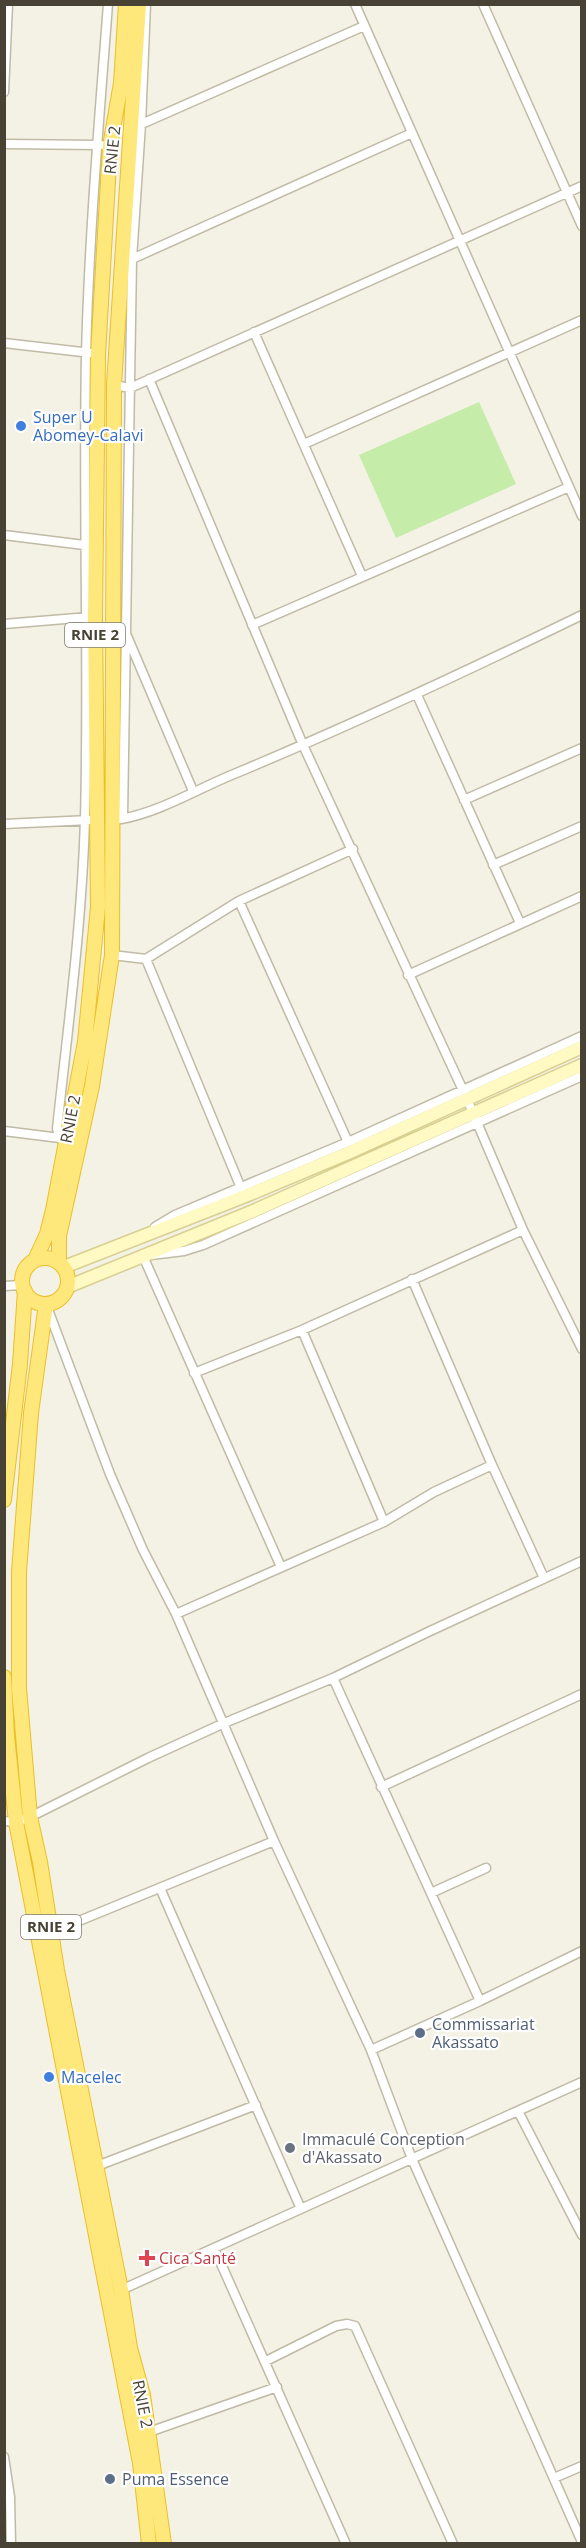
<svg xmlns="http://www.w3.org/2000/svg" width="586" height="2548" font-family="'Open Sans',sans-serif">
	<rect width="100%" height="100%" fill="#f4f1e5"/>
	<path fill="#c5eca9" d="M479 402 516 484 396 538 359 455Z"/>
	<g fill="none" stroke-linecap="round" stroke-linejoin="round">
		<g stroke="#c0bba6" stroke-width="11">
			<path id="minor" d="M355 4 582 516
				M483 4 582 226
				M4 92 8 4
				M137 126 364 26
				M4 144 101 145
				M132 259 412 133
				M254 332 362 576
				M4 343 91 353
				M149 379 303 745 467 1099 523 1230 582 1349
				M114 385 130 388 582 186
				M304 444 582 320
				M4 535 84 545
				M4 624 89 617
				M252 625 569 487
				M127 636 193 791
				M417 695 520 923
				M464 800 582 748
				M121 819C160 812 197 789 234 774 352 725 467 671 582 615
				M112 820 121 819 123 816 132 259 141 124 146 4
				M4 824 90 820
				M493 865 582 826
				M239 901 348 1142
				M112 955 146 959 239 901 353 849
				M146 959 241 1188
				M408 975 582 896
				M4 1131 60 1138
				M65 1145 60 1138 57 1129C68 1026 82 923 85 819 89 665 83 510 86 355 89 238 99 121 108 4
				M155 1227 175 1215 348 1142 582 1036
				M412 1279 492 1465 544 1578
				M4 1286 22 1285
				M47 1307 110 1474 143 1550 176 1614 274 1841 371 2050 412 2159 582 2542
				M302 1330 384 1522
				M194 1373 302 1330 523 1230
				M281 1567 143 1256 184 1251 203 1245 582 1076
				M176 1614 384 1522 434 1492 492 1465
				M333 1678 480 2001
				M381 1787 582 1694
				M4 1821 16 1822 30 1817 148 1758 222 1724 333 1678 428 1632 582 1561
				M160 1888 301 2209
				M431 1893 486 1868
				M52 1932 274 1841
				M371 2050 480 2001 582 1951
				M518 2111 582 2235
				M97 2166 256 2105
				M214 2248 346 2544
				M121 2290 582 2082
				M266 2361 336 2326 347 2324 355 2326 453 2544
				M149 2432 277 2387
				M4 2457 10 2497 11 2544
				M554 2478 582 2466"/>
		</g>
		<g stroke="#d8cf90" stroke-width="15">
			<path id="secondary" d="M64 1267 243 1197 348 1153 582 1047
				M67 1287 251 1212 582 1065"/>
		</g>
		<g stroke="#ecbf27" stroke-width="16">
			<path id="trunk" d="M22 1281a23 23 0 1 1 46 0a23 23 0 1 1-46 0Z
				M35 1260 47 1234 53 1210 85 1042 98 907 95 616 98 355 110 146 121 83 126 4
				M59 1262V1236L92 1086 112 955 114 385 139 4
				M46 1304 31 1413 19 1572V1688L30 1817 40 1862 57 1970 121 2290 130 2348 143 2395 164 2544
				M4 1500 20 1364 25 1291
				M4 1677 7 1736 16 1822 140 2463 149 2544"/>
		</g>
		<use href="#minor" stroke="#fff" stroke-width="8"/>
		<use href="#secondary" stroke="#fff9c3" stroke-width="12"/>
		<use href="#trunk" stroke="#ffe87b" stroke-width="14"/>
	</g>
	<g fill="#3f7fe0" stroke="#fff" stroke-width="2">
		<circle cx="21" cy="426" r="6"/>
		<circle cx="49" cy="2077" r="6"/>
	</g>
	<g fill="#5c6f8a" stroke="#fff" stroke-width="2">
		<circle cx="420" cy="2033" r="6"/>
		<circle cx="110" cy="2479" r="6"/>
	</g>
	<circle fill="#6b7280" stroke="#fff" stroke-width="2" cx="290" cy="2148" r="6"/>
	<path fill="#e0444e" stroke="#fff" stroke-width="2" d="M144 2249h6v6h6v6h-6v6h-6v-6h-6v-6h6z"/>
	<g text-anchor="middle" stroke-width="4.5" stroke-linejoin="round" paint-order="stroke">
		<g fill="#fff" stroke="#7e7b71" stroke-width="1.5">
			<rect x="65" y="623" width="60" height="24" rx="4.5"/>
			<rect x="21" y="1915" width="60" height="24" rx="4.5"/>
		</g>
		<g font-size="15" font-weight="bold" fill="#474234">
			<text x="95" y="640">RNIE 2</text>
			<text x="51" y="1932">RNIE 2</text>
		</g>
		<g font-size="16" fill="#474234" stroke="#fff">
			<text transform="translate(112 150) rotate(-84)" y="6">RNIE 2</text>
			<text transform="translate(70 1119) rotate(-79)" y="6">RNIE 2</text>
			<text transform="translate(143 2404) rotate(79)" y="6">RNIE 2</text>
		</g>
		<g font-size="16" fill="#366cbe" stroke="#fff" text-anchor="start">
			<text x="33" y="423">Super U<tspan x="33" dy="18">Abomey-Calavi</tspan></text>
			<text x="61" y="2083">Macelec</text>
		</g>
		<g font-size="16" fill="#4e5e75" stroke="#fff" text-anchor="start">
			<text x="432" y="2030">Commissariat<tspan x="432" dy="18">Akassato</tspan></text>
			<text x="122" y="2485">Puma Essence</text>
		</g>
		<g font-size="16" fill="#5b616d" stroke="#fff" text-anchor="start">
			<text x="302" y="2145">Immaculé Conception<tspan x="302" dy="18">d'Akassato</tspan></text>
		</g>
		<g font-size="16" fill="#be3a42" stroke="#fff" text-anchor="start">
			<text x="159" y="2264">Cica Santé</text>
		</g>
	</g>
	<rect width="586" height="2548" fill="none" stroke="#474234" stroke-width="12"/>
</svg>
